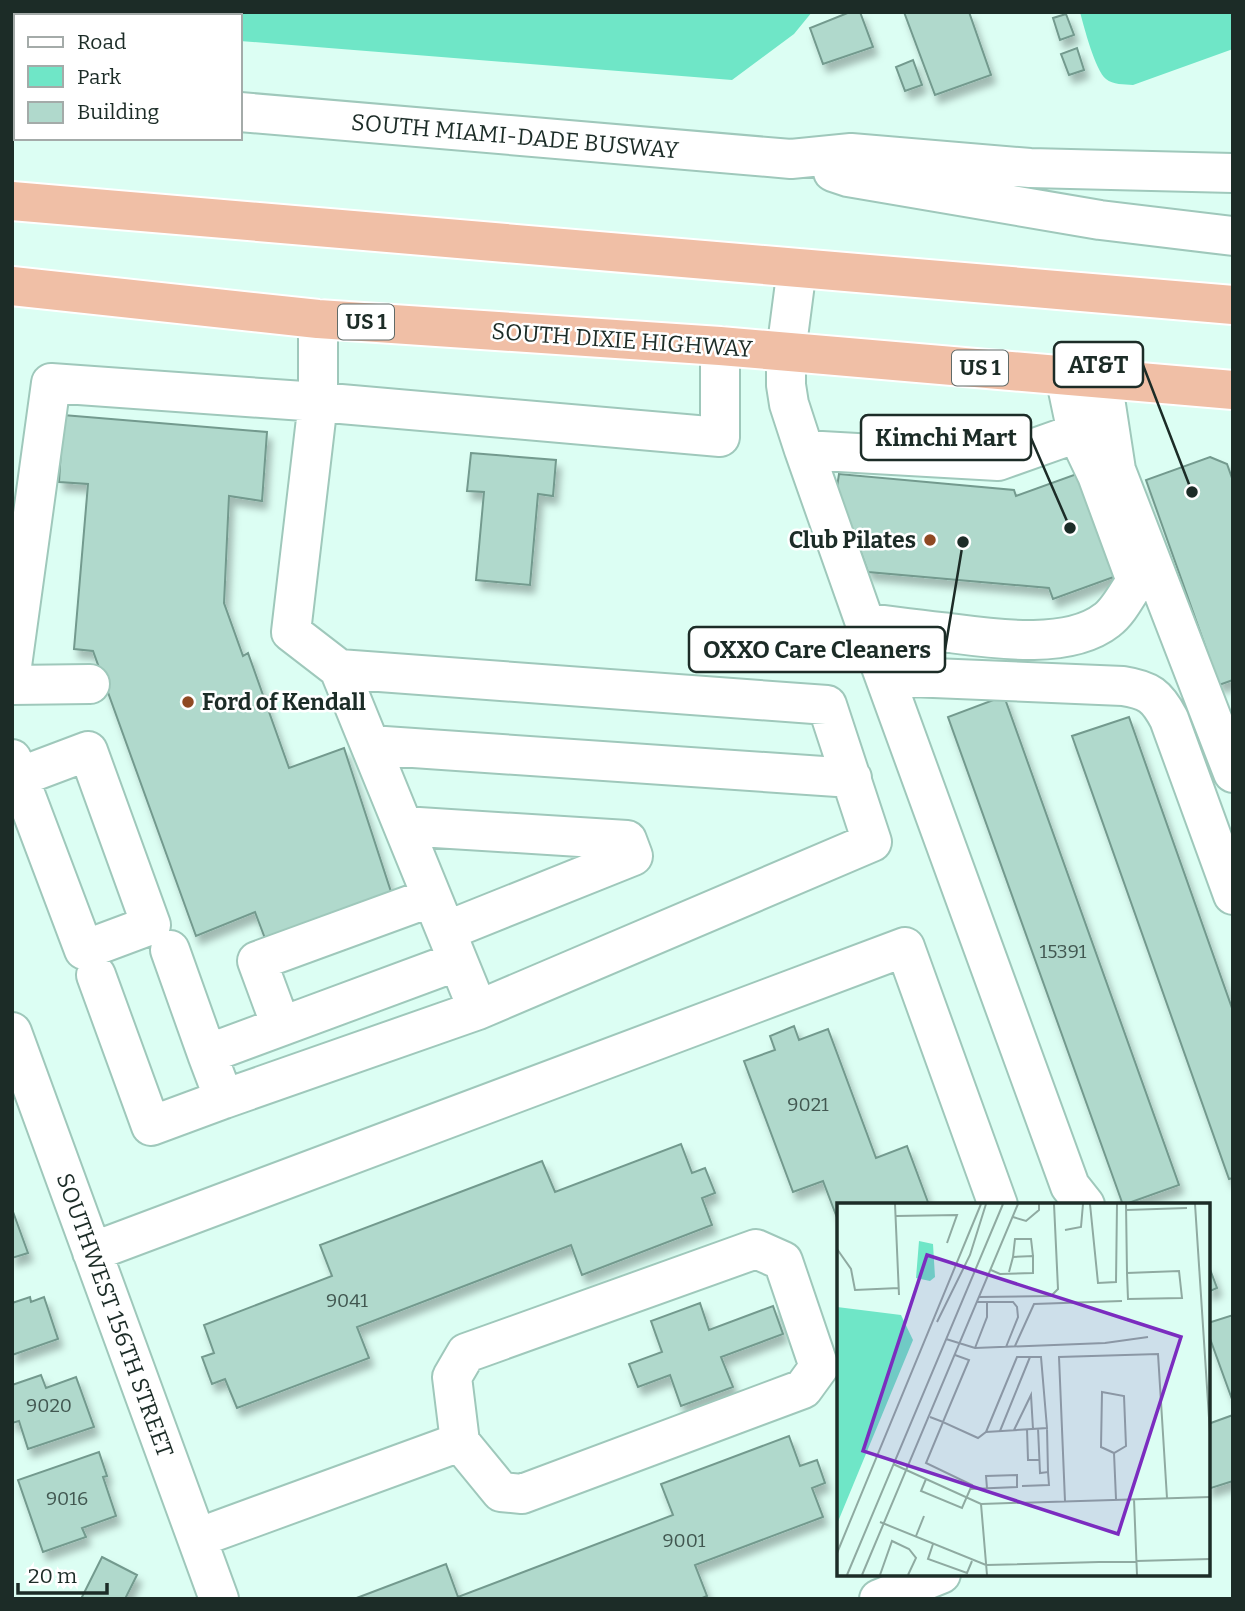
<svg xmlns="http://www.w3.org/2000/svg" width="1245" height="1611" font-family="Bitter,serif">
	<defs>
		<filter id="shadow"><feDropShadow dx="4.5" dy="8" stdDeviation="3.5" flood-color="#0004"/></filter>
	</defs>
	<rect width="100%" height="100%" fill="#dcfef3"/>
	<path fill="#6fe6c7" d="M12 12H812L794 34 732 80 240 41V16H16V23H12Z
		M1080 12H1233V49L1133 85C1124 84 1113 85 1106 79 1095 70 1084 27 1080 12Z"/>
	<path fill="#b0d9cc" stroke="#739a8e" stroke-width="2" filter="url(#shadow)" d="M850 12H860L873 47 823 64 810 28Z
		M904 12H969L991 75 935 95Z
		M1066 14 1074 35 1060 40 1053 18Z
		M1077 48 1084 70 1069 75 1061 54Z
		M913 60 922 85 905 91 896 67Z
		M63 415 267 432 262 501 229 496 224 603 243 656 248 653 289 768 344 748 394 901 269 949 255 912 196 936 93 651 74 649 88 484 59 482Z
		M471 453 556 460 553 496 538 494 530 585 476 580 484 492 467 491Z
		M1210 457 1227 464 1233 481V680L1219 685 1146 480Z
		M1085 471 1122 574 1053 599 1049 588 868 572 837 487 839 474 1014 490 1016 496Z
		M1004 696 1179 1185 1123 1205 948 717Z
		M1129 717 1233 1011V1178L1229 1179 1072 736Z
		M794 1026 799 1040 828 1029 876 1158 907 1146 929 1205H839V1223L823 1181 793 1192 744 1061 775 1050 770 1036Z
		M681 1144 692 1173 705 1168 715 1193 702 1198 712 1225 582 1275 571 1245 357 1327 369 1358 237 1408 225 1379 212 1384 202 1357 214 1353 204 1325 332 1276 320 1245 542 1161 555 1192Z
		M12 1209 28 1253 12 1258Z
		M1208 1264 1217 1288 1208 1292Z
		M30 1297 31 1302 44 1297 58 1339 12 1355V1303Z
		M700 1303 709 1330 773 1306 783 1334 721 1357 733 1387 681 1406 670 1375 638 1387 629 1364 662 1352 651 1321Z
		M1233 1315V1402L1208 1333V1323Z
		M41 1375 46 1388 76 1377 94 1427 28 1449 19 1421 12 1423V1385Z
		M1233 1415V1481L1208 1489V1424Z
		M789 1436 800 1466 817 1460 825 1483 812 1488 823 1517 695 1565 707 1596 700 1599H354L446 1564 458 1597 673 1515 661 1484Z
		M99 1452 107 1476 103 1477 116 1516 82 1528 86 1537 43 1552 18 1480Z
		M102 1557 137 1575 125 1599H81Z"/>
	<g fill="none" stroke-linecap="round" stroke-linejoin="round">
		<g stroke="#9fc8bb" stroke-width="42">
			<path id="minor" d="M12 93 16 94
				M240 112 791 159 851 153 1030 168 1233 173
				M833 172 848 177 1100 220 1233 236
				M797 268 786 352V385L789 404 804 450 865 623 1070 1186 1085 1205
				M318 319V402L720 437V346
				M1102 379 1116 470 1233 773
				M804 450 998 461 1077 433
				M865 623C893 626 922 630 950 633 995 639 1069 650 1107 620 1119 611 1127 594 1136 581L1097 475 1077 433 1065 376
				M12 666 51 383 318 402 291 632 339 669 478 1010 872 842 827 705 339 669
				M885 676 1123 686C1149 690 1157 696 1169 719L1233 895
				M12 685 90 684
				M370 745 852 778
				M12 759 84 950 151 925 88 751 19 777
				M403 826 627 840 633 856 446 931
				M170 950 207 1054
				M96 975 151 1126 224 1099 207 1054 458 961
				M281 1026 257 961 432 897
				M12 1032 219 1599
				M224 1099 478 1010
				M756 1249 783 1261 819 1367 803 1389 522 1494 501 1492 460 1442 452 1377 466 1353Z
				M92 1252 905 947 998 1205
				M197 1538 460 1442
				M879 1599 941 1574"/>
		</g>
		<g stroke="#fff" stroke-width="42">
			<path id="highway" d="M12 201 1233 305
				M12 286 318 319 720 346 1233 390"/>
		</g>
		<use href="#minor" stroke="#fff" stroke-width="38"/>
		<use href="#highway" stroke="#f0bfa6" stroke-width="38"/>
	</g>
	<g fill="#8f4922" stroke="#fff" stroke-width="2.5">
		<circle cx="930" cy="540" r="7"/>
		<circle cx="188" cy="702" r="7"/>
	</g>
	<g text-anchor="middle" stroke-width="5" stroke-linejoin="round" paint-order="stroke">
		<g font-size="19" fill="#415750">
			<text x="1063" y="958">15391</text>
			<text x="808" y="1111">9021</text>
			<text x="347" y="1307">9041</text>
			<text x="49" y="1412">9020</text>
			<text x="67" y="1505">9016</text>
			<text x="684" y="1547">9001</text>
		</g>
		<g fill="#fff" stroke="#606b68" stroke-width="2">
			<rect x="338" y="304.5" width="56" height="35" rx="5"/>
			<rect x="952" y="350.5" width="56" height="35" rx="5"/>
		</g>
		<g font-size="21" font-weight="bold" fill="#1c2c27">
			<text x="366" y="329">US 1</text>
			<text x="980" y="375">US 1</text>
		</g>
		<g font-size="23" fill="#1c2c27" stroke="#fff">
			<text transform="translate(515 136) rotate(5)" y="8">SOUTH MIAMI-DADE BUSWAY</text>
			<text transform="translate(622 340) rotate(4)" y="8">SOUTH DIXIE HIGHWAY</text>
			<text transform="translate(115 1315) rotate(70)" y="8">SOUTHWEST 156TH STREET</text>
		</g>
		<g font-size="23" font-weight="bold" fill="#1c2c27" stroke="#fff" text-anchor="end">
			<text x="916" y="548">Club Pilates</text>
			<text x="202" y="710" text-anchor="start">Ford of Kendall</text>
		</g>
	</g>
	<g transform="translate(837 1203)">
		<rect width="373" height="373" fill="#dcfef3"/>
		<path d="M82 38 96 41 98 74 93 78 79 75ZM0 104 64 112 76 137 0 321Z" fill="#6fe6c7"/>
		<path fill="none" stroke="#8faaa1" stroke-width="2" d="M58 1 62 92M253 1 261 80 279 79 280 1M289 1 290 70 291 96 345 95 342 68 290 70M358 1 373 230M289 7 350 5M59 13 120 12 110 40M176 14 189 18 202 7V1M228 27 244 24 246 1M0 46 14 66 18 87 62 85M176 54 178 36H194L196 53M154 67 163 71 196 70V53L176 54 172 69M142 94 214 93 221 86 217 1M140 99H176L180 104 181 114 169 144M100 119 133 52 149 1M109 136 138 145 268 140 311 134M178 143 197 101 285 98M138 145 150 114V100M265 189 287 193 289 243 277 250 264 244ZM93 214 106 219 132 157 118 152M210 225 211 269M190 226 191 257H203M177 227 194 192 196 226M163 228 193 154M277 250 279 296M56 261 144 301 373 294M89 276 84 288 125 305 135 282 89 260 106 219 141 235 149 229 210 225 204 154H180L149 229M185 283 212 282 211 269 203 270 201 225M133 286 180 284V272L149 273 150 285M297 296 300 372M228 298 222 154 321 151 330 295M144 301 150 372M43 319 149 362 373 356M79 333 87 313M96 341 91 356 130 370 135 358M0 350 144 1M10 372 166 1M25 372 181 1M43 372 55 338 72 346 79 355 71 372"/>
		<path fill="#7b2cbf" fill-opacity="0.15" stroke="#7b2cbf" stroke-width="3.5" d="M90 52 344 134 281 331 26 248Z"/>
		<rect width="373" height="373" fill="none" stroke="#1c2c27" stroke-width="3.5"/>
	</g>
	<path fill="none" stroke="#1c2c27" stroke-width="2.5" d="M1192 492L1143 365M1070 528L1031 438M963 542L945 650"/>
	<g fill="#1c2c27" stroke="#fff" stroke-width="2.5">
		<circle cx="1192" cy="492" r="7"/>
		<circle cx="1070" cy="528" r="7"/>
		<circle cx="963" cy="542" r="7"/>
	</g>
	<g fill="#fff" stroke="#1c2c27" stroke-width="2.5">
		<rect x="1054" y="342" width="89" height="45" rx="7"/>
		<rect x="861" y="415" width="170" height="45" rx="7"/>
		<rect x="689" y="627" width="256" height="45" rx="7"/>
	</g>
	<g font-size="24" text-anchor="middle" font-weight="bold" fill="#1c2c27">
		<text x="1098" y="373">AT&amp;T</text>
		<text x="946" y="446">Kimchi Mart</text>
		<text x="817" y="658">OXXO Care Cleaners</text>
	</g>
	<rect width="1245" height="1611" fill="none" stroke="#1c2c27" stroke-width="28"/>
	<rect x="14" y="14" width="228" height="126" fill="#ffffff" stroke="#a4aba9" stroke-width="2"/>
	<rect x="28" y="37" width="35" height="10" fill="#ffffff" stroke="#a4aba9" stroke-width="2"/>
	<text x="77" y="49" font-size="21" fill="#1c2c27">Road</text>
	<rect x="28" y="66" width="35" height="21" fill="#6fe6c7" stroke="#a4aba9" stroke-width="2"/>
	<text x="77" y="84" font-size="21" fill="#1c2c27">Park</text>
	<rect x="28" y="102" width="35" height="21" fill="#b0d9cc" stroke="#a4aba9" stroke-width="2"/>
	<text x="77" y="119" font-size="21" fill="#1c2c27">Building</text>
	<path d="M18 1583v10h89v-10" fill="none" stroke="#1c2c27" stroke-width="3.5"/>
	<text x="28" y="1583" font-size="21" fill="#1c2c27" stroke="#ffffff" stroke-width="5" paint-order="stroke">20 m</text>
</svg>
